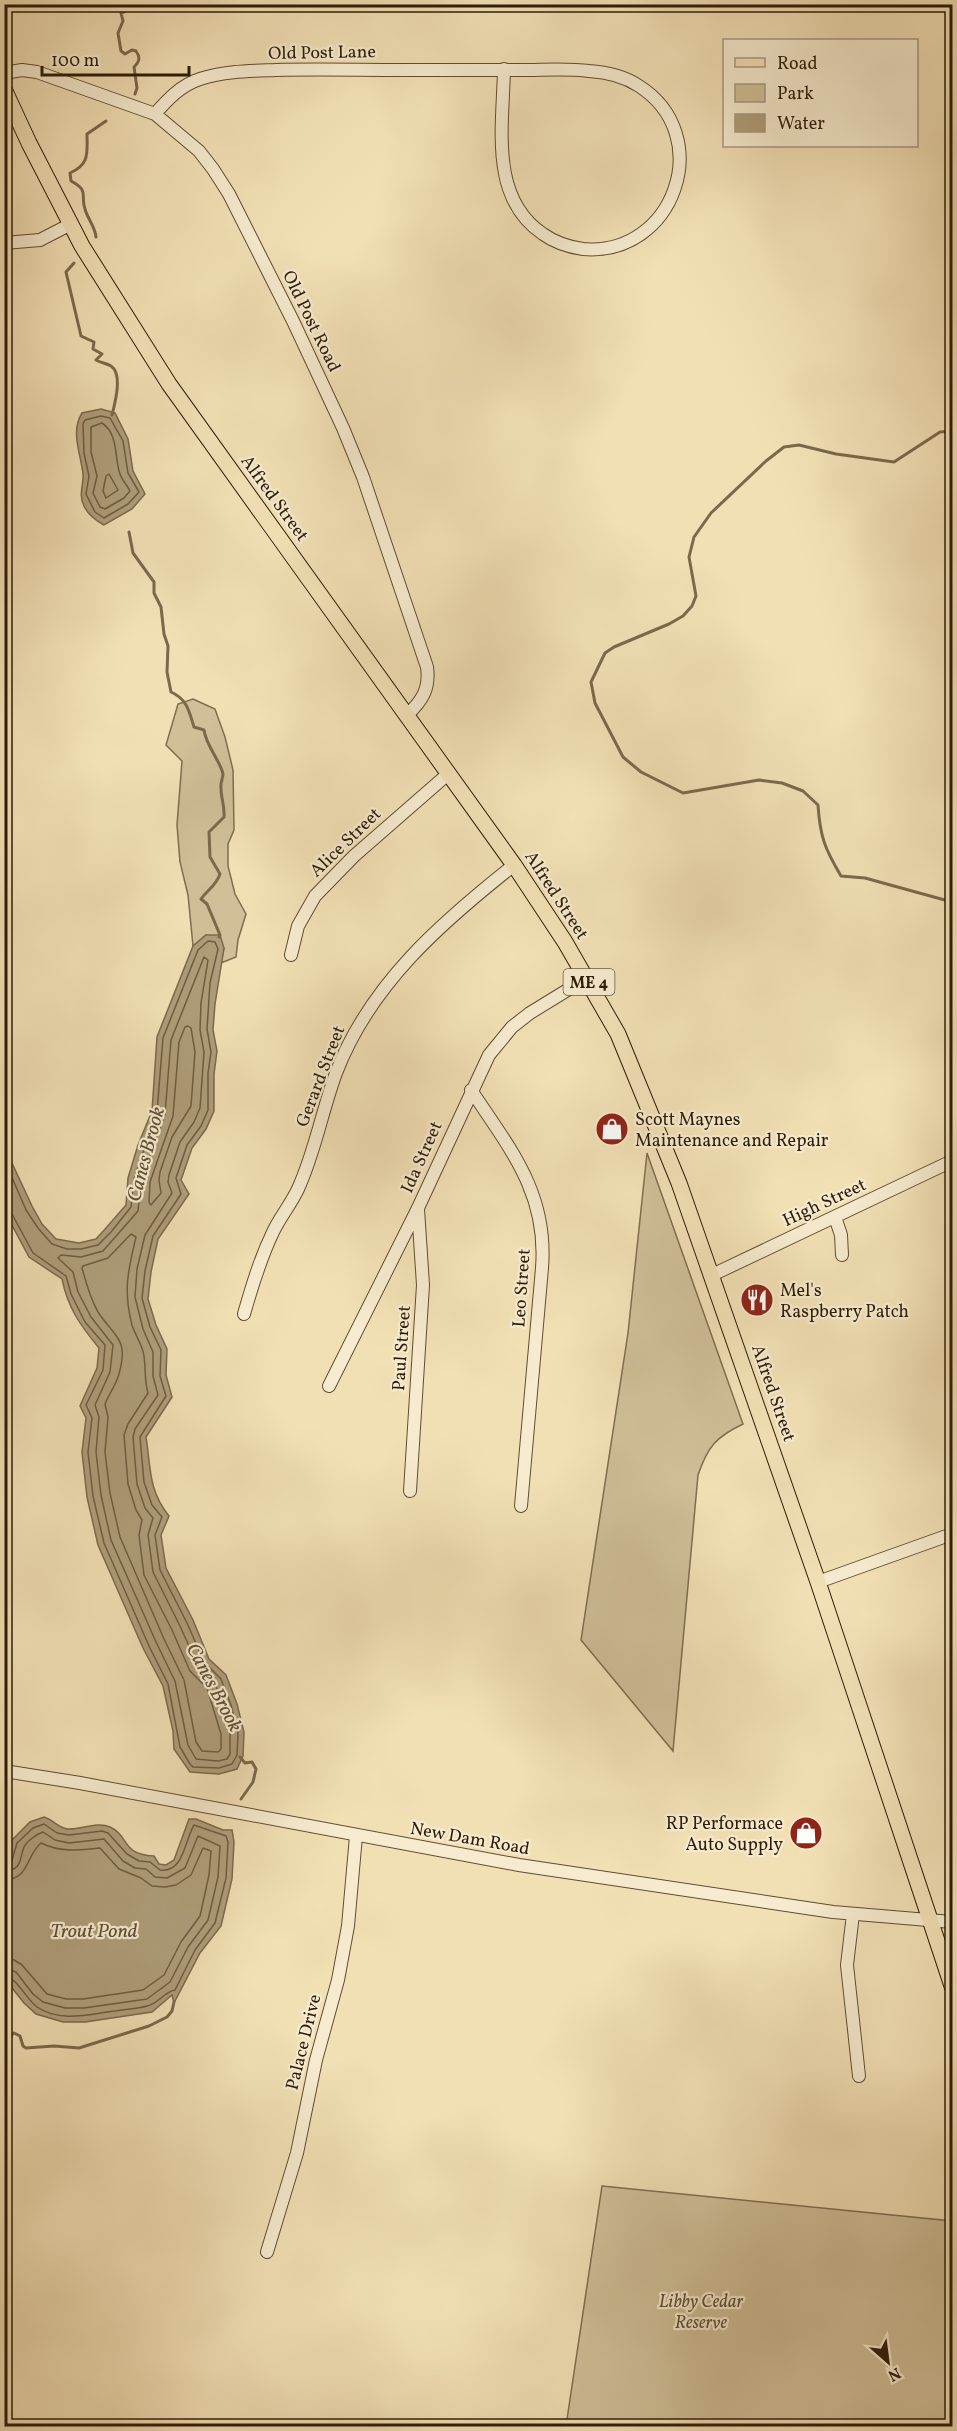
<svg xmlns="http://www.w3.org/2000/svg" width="957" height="2431" font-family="Vollkorn,serif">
	<rect width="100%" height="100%" fill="#f2e0b5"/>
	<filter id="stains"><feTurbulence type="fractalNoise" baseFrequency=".00333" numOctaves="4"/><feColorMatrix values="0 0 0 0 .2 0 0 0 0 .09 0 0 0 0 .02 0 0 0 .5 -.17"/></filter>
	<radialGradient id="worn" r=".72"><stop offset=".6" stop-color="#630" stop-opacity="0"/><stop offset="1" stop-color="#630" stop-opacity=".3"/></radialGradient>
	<path fill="#d0bf97" stroke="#7e6e4f" stroke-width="1.5" d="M193 699 215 709 225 737 233 770 234 830 228 844V866L235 894 246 914 238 940 236 957 221 963 224 948 206 935 193 946 188 895 180 862 177 825 182 761 166 745 178 704Z
		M647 1153 743 1424C716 1437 708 1446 698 1475L673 1751 581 1640 628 1333Z
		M602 2186 952 2221V2426H566Z"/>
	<path fill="#af9d7a" stroke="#7b694c" stroke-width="1.5" d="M101 409 115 413 128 439 133 471 145 494 132 509 104 525C95 520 88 515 84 506 78 494 84 485 83 474 81 454 70 432 82 413Z
		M206 935H220L224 948 215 1004 213 1030 217 1051 214 1074V1111L206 1129 192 1148 181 1180 189 1194 158 1239 151 1272 148 1299 156 1325 167 1349 166 1375 172 1397 146 1437C151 1468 148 1490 169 1516L161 1535 166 1568 193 1620 209 1659 226 1675 237 1704 244 1732 243 1756 237 1769 219 1774 190 1772 174 1749 173 1731 163 1686 143 1648 98 1545 87 1497 82 1452 86 1418 80 1406 97 1368 99 1348C80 1325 68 1308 62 1279L29 1257 5 1212V1148L32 1206 42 1224 56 1239 79 1243 96 1239 106 1228 126 1205 128 1178 138 1145 152 1111 157 1037 193 946Z
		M44 1817C54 1820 58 1828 68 1829 81 1830 97 1821 110 1827 130 1836 120 1854 154 1856L159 1864 166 1865 174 1860 189 1819H196L223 1830H232L234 1842 232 1879 221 1926 200 1953 174 2003 172 1995 152 2012 85 2022H63L36 2014 24 2003 4 1978 5 1862 10 1852 11 1841 30 1822Z"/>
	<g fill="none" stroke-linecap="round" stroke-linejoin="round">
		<path stroke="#6e5c40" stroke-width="1.5" d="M101 416 110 418 123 441 128 473 139 492 128 504 104 518 95 512 86 494 89 476 84 453 83 424 85 420Z
			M102 423C119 434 114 458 120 474 122 480 127 485 130 491L124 498 105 509 100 507 93 493 97 476 91 452V427Z
			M109 474 118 490 106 498 103 491 106 476Z
			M204 957 208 960 201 1003 200 1030 204 1052 200 1108 194 1122 180 1142 169 1175 168 1182 172 1193 145 1235 137 1269 135 1297 143 1329 153 1352V1376L158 1395 135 1429 133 1437 137 1484 145 1508 153 1518 148 1535 153 1572 180 1626 198 1666 215 1683 224 1708 230 1734V1754L227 1759 218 1761 196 1759 188 1745 175 1681 156 1642 111 1540 101 1495 96 1452 99 1417 95 1405 110 1372 113 1345 91 1317 78 1292 73 1272 58 1258 61 1255 81 1257 103 1251 138 1211 141 1180 165 1114 171 1040Z
			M188 1026 191 1028 195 1052 191 1106 172 1137 160 1172 159 1180 161 1193 151 1205 149 1202 150 1182 173 1116 179 1042 185 1027Z
			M4 1159 26 1210 38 1228 52 1244 67 1249H81L98 1245 111 1232 131 1207 134 1179 157 1112 163 1038 198 950 208 941 215 942 218 949 210 983 207 1029 211 1052 208 1073V1110L201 1126 187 1145 176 1178 181 1194 153 1236 145 1271 142 1298 150 1327 161 1350 160 1376 166 1396 140 1437 144 1482 152 1505 162 1517 155 1535 160 1570 187 1623 204 1662 221 1679 231 1705 238 1733 237 1755 232 1764 219 1768 193 1767 190 1764 180 1747 168 1684 149 1646 104 1543 93 1496 88 1452 92 1418 86 1405 103 1370 105 1345 85 1322 71 1294 66 1276 33 1253 12 1214 4 1211
			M131 1234 136 1237C128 1271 123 1290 132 1325 135 1335 143 1346 144 1356 146 1370 144 1379 148 1393L128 1424 124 1435 128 1484 136 1510 142 1520 139 1535 144 1575 172 1630 190 1671 207 1688 221 1734V1749L218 1752 202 1751 196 1742 184 1680 164 1639 120 1537 110 1493 105 1452 108 1417 105 1404C109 1394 116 1385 119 1374 129 1338 115 1338 98 1312 90 1298 86 1283 82 1268L83 1266 108 1258Z
			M4 1864 12 1860 17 1843 33 1828 44 1824 57 1833 69 1835 102 1831 108 1833 127 1854 139 1861 150 1862 160 1870C184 1873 184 1842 194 1825L226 1836 228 1842 226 1878 215 1923 195 1950 175 1990C164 1992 158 2004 147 2006 137 2009 125 2009 115 2011 90 2014 60 2023 37 2007 26 1999 17 1977 4 1976
			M4 1871C23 1870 19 1859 24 1847 27 1841 37 1834 43 1832L55 1840 69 1843 104 1839 123 1861 135 1868 146 1869 155 1877 167 1878 185 1868 198 1836 220 1846 218 1877 208 1920 188 1947 170 1982 147 1999 84 2008H65L43 2002 33 1994 16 1972 4 1968
			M4 1880C30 1879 26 1855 41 1843 62 1853 78 1850 100 1848L119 1869 141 1878 152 1886 165 1887 176 1885 191 1875 203 1848 211 1851 209 1875 200 1916 181 1942 164 1975 143 1990 83 1999H66L47 1994 22 1965 14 1960 4 1959"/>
		<path stroke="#7b694c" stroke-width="3" d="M134 4 133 8 121 13 123 21 118 33 121 51 125 54 132 50 136 51C141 58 139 62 134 67L137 88 135 94
			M96 237C95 226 88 220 85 209 80 195 90 191 71 181L70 173C90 164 87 153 87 134L106 121
			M74 263 66 272 81 336 94 342 93 349 102 354 96 360C101 363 106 363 111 366 123 374 115 403 112 415
			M952 431 940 432 894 462 836 454 799 445 784 447 766 461 711 513 694 537 689 557 696 596 692 606 683 616 669 624 614 647 605 653 591 682 595 703 623 757 641 772 683 793 759 780 782 783 803 791 818 805C820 837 825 849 841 876L865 878 952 902
			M129 532 133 553 154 582V593L161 607 164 634 168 646 167 672 171 692C187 699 189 711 194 727L204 730C206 746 220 760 223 774 223 778 220 784 221 788 221 799 225 806 224 817L209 832 210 857 220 874C216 886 208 889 201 899L207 904 220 935 219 937
			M240 1757 245 1763 252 1762 256 1769 253 1782 241 1799
			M4 2041 14 2033 20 2036 23 2046 26 2048 54 2046 79 2048 149 2026 167 2017 172 2011 174 2002"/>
		<g stroke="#5e4d32" stroke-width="14">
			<path id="minor" d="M4 73 22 70 37 72 155 114 199 151 213 169 229 194 293 321 343 428 363 477 427 667C430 689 422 701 407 715
				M155 114C167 100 181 85 200 79 225 71 250 71 276 70 317 69 359 70 401 70 441 70 481 70 521 70 544 70 567 68 589 71 606 72 624 76 639 86 717 136 674 257 583 249 569 247 554 242 543 234 489 198 503 126 504 69
				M4 243 40 240 71 224
				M291 955 298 926 315 896 354 856 448 774
				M471 1090C510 1149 548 1193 542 1268L521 1506
				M835 1217 841 1235 842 1255
				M712 1275 952 1161
				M244 1314C252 1286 260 1259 273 1232 280 1217 291 1204 298 1189 315 1152 322 1111 336 1073 370 984 442 922 514 865
				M329 1386 418 1208 489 1055 512 1027 530 1013 587 978
				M410 1491 423 1285 418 1209
				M818 1582 952 1534
				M4 1771 80 1783 519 1865 833 1912 952 1922
				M853 1914 847 1965 859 2076
				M267 2252 297 2153 316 2060 338 1980 348 1926 356 1836"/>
		</g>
		<g stroke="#2c1c07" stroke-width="17">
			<path id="major" d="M4 89 29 143 82 246 169 384 514 865 565 942 618 1034 679 1183 818 1582 952 1986"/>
		</g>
		<use href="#minor" stroke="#f7ebcf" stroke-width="12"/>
		<use href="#major" stroke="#f2e0b5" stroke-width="15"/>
	</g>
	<defs>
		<g id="shop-disc" transform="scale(1.725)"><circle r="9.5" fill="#8f2418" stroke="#f7ebcf"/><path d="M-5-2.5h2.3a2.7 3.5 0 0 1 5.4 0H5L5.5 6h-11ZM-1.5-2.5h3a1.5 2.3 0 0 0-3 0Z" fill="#fff"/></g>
		<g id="restaurant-disc" transform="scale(1.725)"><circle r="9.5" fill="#8f2418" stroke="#f7ebcf"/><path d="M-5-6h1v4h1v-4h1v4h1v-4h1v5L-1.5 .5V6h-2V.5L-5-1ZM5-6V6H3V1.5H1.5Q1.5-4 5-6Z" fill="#fff"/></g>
	</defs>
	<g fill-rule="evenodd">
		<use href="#shop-disc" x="612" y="1129"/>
		<use href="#restaurant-disc" x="757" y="1300"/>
		<use href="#shop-disc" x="806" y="1833"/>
	</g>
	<g text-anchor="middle" stroke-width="4.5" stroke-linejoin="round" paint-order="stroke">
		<rect fill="#f7ebcf" stroke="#695a43" stroke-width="1.5" x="563.5" y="969" width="51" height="26" rx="4.5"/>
		<g font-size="16" font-weight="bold" fill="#2c1c07">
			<text x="589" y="988">ME 4</text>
		</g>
		<g font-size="18" fill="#2c1c07" stroke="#f7ebcf">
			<text transform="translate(322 52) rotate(-1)" y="6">Old Post Lane</text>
			<text transform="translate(312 321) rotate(64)" y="6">Old Post Road</text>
			<text transform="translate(275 498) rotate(54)" y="6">Alfred Street</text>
			<text transform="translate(345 842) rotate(-44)" y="6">Alice Street</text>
			<text transform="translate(557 895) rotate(57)" y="6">Alfred Street</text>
			<text transform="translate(320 1076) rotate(-69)" y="6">Gerard Street</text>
			<text transform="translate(421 1157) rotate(-66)" y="6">Ida Street</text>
			<text transform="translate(824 1202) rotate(-25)" y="6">High Street</text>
			<text transform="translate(521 1288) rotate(-86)" y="6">Leo Street</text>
			<text transform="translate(401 1348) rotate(-86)" y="6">Paul Street</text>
			<text transform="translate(774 1393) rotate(71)" y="6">Alfred Street</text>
			<text transform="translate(470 1838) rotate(10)" y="6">New Dam Road</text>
			<text transform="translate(303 2042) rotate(-76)" y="6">Palace Drive</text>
		</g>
		<g font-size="18" fill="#2c1c07" stroke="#f7ebcf" text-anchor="start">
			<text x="635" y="1125">Scott Maynes<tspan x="635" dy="21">Maintenance and Repair</tspan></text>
			<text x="780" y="1296">Mel's<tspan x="780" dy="21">Raspberry Patch</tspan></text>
			<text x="783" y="1829" text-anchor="end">RP Performace<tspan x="783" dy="21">Auto Supply</tspan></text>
		</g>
		<g font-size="18" font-style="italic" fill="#5d4d32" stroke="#f7ebcf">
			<text x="701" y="2307">Libby Cedar<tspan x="701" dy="21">Reserve</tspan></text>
		</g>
		<g font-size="20" font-style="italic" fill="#605035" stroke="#f7ebcf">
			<text transform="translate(145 1154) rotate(-75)" y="7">Canes Brook</text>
			<text transform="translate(215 1687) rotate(62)" y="7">Canes Brook</text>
			<text x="94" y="1937">Trout Pond</text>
		</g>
	</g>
	<rect width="957" height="2431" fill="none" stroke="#f2e0b5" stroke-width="24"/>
	<rect x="6" y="6" width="945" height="2419" fill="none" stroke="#2c1c07" stroke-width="3"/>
	<rect x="12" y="12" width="933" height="2407" fill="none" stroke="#2c1c07" stroke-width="1.5"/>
	<rect x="723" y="39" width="195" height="108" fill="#f7ebcf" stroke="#a6987f" stroke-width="1.5"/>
	<rect x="735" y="58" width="30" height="9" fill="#f2e0b5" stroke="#a6987f" stroke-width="1.5"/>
	<text x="777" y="69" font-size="18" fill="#2c1c07">Road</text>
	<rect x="735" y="84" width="30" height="18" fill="#d0bf97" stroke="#a6987f" stroke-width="1.5"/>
	<text x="777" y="99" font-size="18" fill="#2c1c07">Park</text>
	<rect x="735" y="114" width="30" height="18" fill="#af9d7a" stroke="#a6987f" stroke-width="1.5"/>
	<text x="777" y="129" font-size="18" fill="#2c1c07">Water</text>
	<g transform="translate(888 2362) rotate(152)" stroke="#f7ebcf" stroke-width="4.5" paint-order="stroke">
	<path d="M0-4.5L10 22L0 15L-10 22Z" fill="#2c1c07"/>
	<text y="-9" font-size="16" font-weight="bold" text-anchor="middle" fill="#2c1c07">N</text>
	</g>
	<path d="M42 66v9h147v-9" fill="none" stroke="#2c1c07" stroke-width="3"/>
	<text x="51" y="66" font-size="18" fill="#2c1c07" stroke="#f7ebcf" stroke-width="4.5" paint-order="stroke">100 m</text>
	<rect width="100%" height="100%" filter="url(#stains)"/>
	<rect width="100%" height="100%" fill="url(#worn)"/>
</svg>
